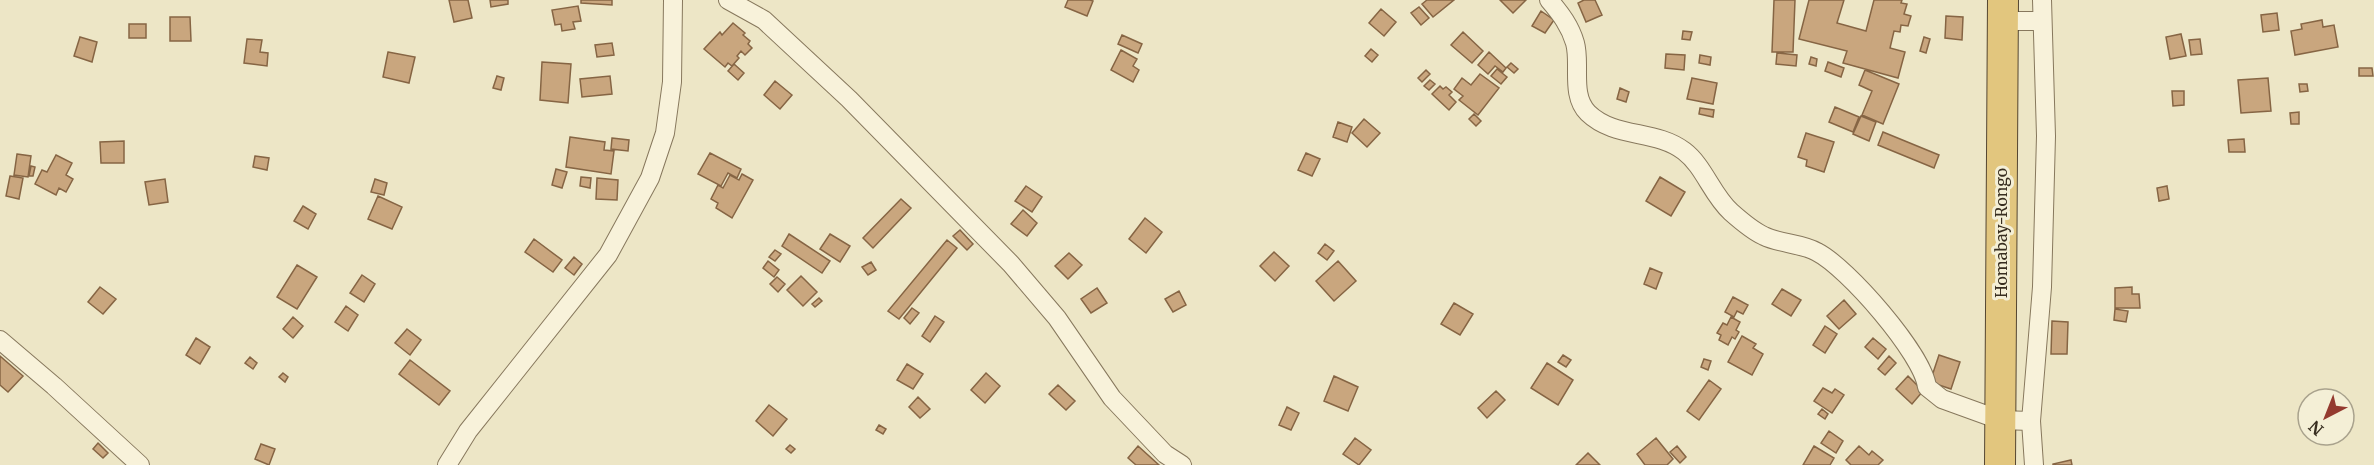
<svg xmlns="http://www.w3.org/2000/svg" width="2374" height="465" font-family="Merriweather,serif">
	<rect width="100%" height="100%" fill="#ede6c6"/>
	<path fill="#c9a67e" stroke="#866544" stroke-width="1.5" d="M449 0H468L472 18 454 22Z
		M490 0H508V4L491 7Z
		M581 0H612V5L581 3Z
		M1068 0H1090L1093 1 1087 16 1065 7Z
		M1427 0H1454L1433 17 1422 4Z
		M1500 0H1526L1513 13Z
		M1584 0H1595L1602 15 1586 22 1578 3Z
		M1774 0H1795L1793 52H1772Z
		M1809 0H1844L1837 23 1866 31 1874 0H1902L1901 3 1907 4 1904 14 1911 16 1908 26 1901 25 1900 32 1894 31 1890 48 1905 52 1898 78 1843 63 1847 51 1799 39Z
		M578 6 581 21 573 22 575 29 562 31 561 24 555 25 552 10Z
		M1419 7 1429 18 1421 25 1411 13Z
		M1381 9 1396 22 1384 36 1369 23Z
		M1541 11 1554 20 1545 33 1532 26Z
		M2277 13 2279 30 2263 32 2261 15Z
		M1946 16 1963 17 1962 40 1945 38Z
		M170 17H190L191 41H170Z
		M2322 20 2323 27 2334 25 2338 47 2295 55 2291 31 2302 29 2301 24Z
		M733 23 745 33 743 35 750 41 748 44 752 48 745 55 741 51 737 56 739 58 732 66 728 63 725 67 704 49 720 32 722 35Z
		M129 24H146V38H129Z
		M1683 31 1692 32 1690 40 1682 39Z
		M1463 32 1483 51 1472 63 1451 45Z
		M2181 34 2186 56 2170 59 2166 37Z
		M1122 35 1142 44 1138 53 1118 44Z
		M80 37 97 42 92 62 74 56Z
		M1924 37 1930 39 1926 53 1920 51Z
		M247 39 262 40 260 52 268 53 267 66 244 63Z
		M2200 39 2202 54 2191 55 2189 40Z
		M612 43 614 55 597 57 595 45Z
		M1371 49 1378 55 1372 62 1365 56Z
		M1121 50 1137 59 1133 66 1139 70 1133 82 1111 70Z
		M388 52 415 57 409 83 383 77Z
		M1489 52 1506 68 1503 72 1495 66 1488 74 1478 65Z
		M1777 53 1797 55 1796 66 1776 64Z
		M1666 54 1685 55 1684 70 1665 68Z
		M1700 55 1711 57 1710 65 1699 63Z
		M1811 57 1817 59 1816 66 1809 64Z
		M542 62 571 64 568 103 540 100Z
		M1828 62 1844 68 1841 77 1825 71Z
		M1511 63 1518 69 1514 73 1507 67Z
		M734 64 744 73 738 80 728 71Z
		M2359 68H2372L2373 76H2359Z
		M1497 69 1507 77 1501 84 1491 76Z
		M1426 70 1430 74 1422 82 1418 78Z
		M1865 70 1899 84 1883 124 1862 115 1872 91 1859 85Z
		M1480 74 1499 88 1478 115 1459 100 1463 96 1454 89 1462 78 1471 85Z
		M497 76 504 78 501 90 493 88Z
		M610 76 612 94 582 97 580 79Z
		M1692 78 1717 83 1713 104 1687 99Z
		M2268 78 2271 111 2241 113 2238 80Z
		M1430 80 1435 84 1429 90 1424 86Z
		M775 81 792 95 780 109 764 95Z
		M2299 84H2307L2308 91 2300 92Z
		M1440 86 1443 89 1446 87 1452 92 1449 95 1456 102 1449 110 1432 94Z
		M1620 88 1629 92 1626 102 1617 99Z
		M2172 91H2184V105L2173 106Z
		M1835 107 1859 117 1853 132 1829 122Z
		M1700 108 1714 110 1713 117 1699 114Z
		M2299 112V124H2291L2290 113Z
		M1474 114 1481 121 1476 126 1469 119Z
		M1861 116 1876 122 1869 141 1853 134Z
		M1364 119 1380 133 1367 147 1352 133Z
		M1338 122 1352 127 1347 142 1333 137Z
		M1883 132 1939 155 1934 168 1878 145Z
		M1806 133 1834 142 1824 172 1806 166 1807 160 1798 157Z
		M570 137 605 142 604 150 614 151 611 174 566 167Z
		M612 138 629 140 628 151 611 149Z
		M2244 139 2245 152H2229L2228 140Z
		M124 141V163H101L100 142Z
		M710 153 741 169 737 178 728 173 721 186 698 174Z
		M1306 153 1320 159 1312 176 1298 170Z
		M17 154 31 156 28 177 14 175Z
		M56 155 72 163 66 175 73 179 66 192 59 188 56 195 35 184 42 170 47 172Z
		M255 156 269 158 267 170 253 167Z
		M31 166 35 167 33 176H29Z
		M556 169 567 172 562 188 552 185Z
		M742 174 753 180 732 218 716 208 718 203 711 199 718 185 723 188 730 175 739 180Z
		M10 176 23 178 19 199 6 196Z
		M581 177 591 178 590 188 580 186Z
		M1660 177 1685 192 1671 216 1646 201Z
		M597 178 618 180 617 200 596 199Z
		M165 179 168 202 149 205 145 182Z
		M375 179 387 183 384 195 371 192Z
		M1026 186 1042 197 1032 212 1015 201Z
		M2167 186 2169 199 2159 201 2157 188Z
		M378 196 402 207 392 229 368 219Z
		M901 199 911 208 873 248 863 238Z
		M303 206 316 214 308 229 294 221Z
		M1023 210 1037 223 1027 236 1011 224Z
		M1145 218 1162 232 1146 253 1129 239Z
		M960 230 973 244 967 250 953 236Z
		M789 234 830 261 822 273 782 246Z
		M830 234 850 246 840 262 820 249Z
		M534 239 562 260 553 272 525 252Z
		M947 240 957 248 899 319 888 311Z
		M1325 244 1334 251 1327 260 1318 253Z
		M775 250 781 254 775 261 769 257Z
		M1274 252 1289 266 1275 281 1260 266Z
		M1069 253 1082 265 1068 279 1055 266Z
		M574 257 582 264 574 275 565 268Z
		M768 261 779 270 774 277 763 268Z
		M1338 261 1356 281 1334 301 1316 281Z
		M871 262 876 270 868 275 862 267Z
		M297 265 317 277 297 309 277 297Z
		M1650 268 1662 273 1656 289 1644 284Z
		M362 275 375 284 364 302 350 293Z
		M801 276 817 292 803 306 787 290Z
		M777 277 785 284 778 292 770 284Z
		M100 287 116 299 103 314 88 302Z
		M2132 287V294H2139L2140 308H2115V288Z
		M1097 288 1107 303 1091 313 1081 299Z
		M1782 289 1801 300 1791 316 1772 304Z
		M1179 291 1186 305 1173 312 1165 299Z
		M1733 297 1748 305 1743 314 1737 311 1734 317 1725 312Z
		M819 298 822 301 815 307 812 304Z
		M1844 300 1856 314 1839 329 1827 316Z
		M1454 303 1473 314 1460 335 1441 324Z
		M346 306 358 315 348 331 335 322Z
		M912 308 919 313 910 324 904 318Z
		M2115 309 2128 311 2126 322 2114 320Z
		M935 316 944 322 930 342 922 336Z
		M293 317 303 326 293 338 283 329Z
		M1731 317 1740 322 1736 330 1739 332 1735 339 1732 337 1728 345 1719 340 1721 335 1717 333 1723 323 1727 325Z
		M2052 321 2068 322 2067 354H2051Z
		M1825 326 1837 334 1825 353 1813 345Z
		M407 329 421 340 410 355 395 343Z
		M1742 336 1756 344 1753 348 1763 354 1752 375 1728 362Z
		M196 338 210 347 200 364 186 355Z
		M1873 338 1886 349 1878 359 1865 347Z
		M1563 355 1571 360 1566 367 1558 362Z
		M1939 355 1960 362 1951 389 1930 382Z
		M0 356 23 376 8 392 0 385Z
		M1889 356 1896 363 1885 375 1878 369Z
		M250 357 257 363 253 369 245 363Z
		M1704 359 1711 361 1708 370 1701 367Z
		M410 360 450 391 439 405 399 374Z
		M1547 363 1573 380 1558 405 1531 388Z
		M907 364 923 374 913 389 897 380Z
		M283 373 288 377 285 382 279 377Z
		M986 373 1000 386 985 403 971 390Z
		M1334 376 1358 387 1348 411 1324 401Z
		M1908 376 1923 391 1912 404 1896 389Z
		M1709 380 1721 389 1699 420 1687 411Z
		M1058 385 1075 401 1066 410 1049 394Z
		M1823 388 1832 393 1835 389 1844 395 1832 413 1814 401Z
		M1496 391 1505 400 1487 418 1478 408Z
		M918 397 930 409 920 418 909 407Z
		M769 405 787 419 773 436 756 421Z
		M1287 407 1299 413 1291 430 1279 425Z
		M1822 409 1828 414 1825 419 1818 414Z
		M879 425 886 429 883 434 876 430Z
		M1829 431 1843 441 1836 453 1821 443Z
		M1355 438 1371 450 1359 465 1343 454Z
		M1656 438 1673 459 1667 465H1645L1637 454Z
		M98 443 108 453 103 458 93 449Z
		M261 444 275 449 269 465 255 459Z
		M790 445 795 449 791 453 786 449Z
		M1138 446 1159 465H1136L1128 458Z
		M1677 446 1686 457 1680 463 1670 452Z
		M1814 446 1834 458 1830 465H1803Z
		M1859 446 1869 455 1872 451 1883 460 1878 465H1851L1846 460Z
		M1588 453 1600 465H1576Z
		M2071 460 2072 465H2053V464Z"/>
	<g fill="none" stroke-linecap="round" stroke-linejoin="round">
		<g stroke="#87785d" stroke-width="20">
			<path id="minor" d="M728 0 764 20 849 99 1011 264 1057 318 1112 398 1165 454 1182 465
				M1549 0C1561 14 1570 26 1575 43 1581 64 1570 95 1588 113 1615 139 1655 129 1684 151 1704 166 1712 195 1731 212 1740 220 1753 231 1764 236 1780 244 1801 243 1817 252 1847 267 1923 354 1927 387L1942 399 2000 420 2031 421
				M2003 21H2042
				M0 340 54 386 140 465
				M447 465 468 431 608 255 650 178 665 133 672 82 673 0
				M2034 465 2031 421 2042 287 2046 136 2042 0"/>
		</g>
		<g stroke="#554631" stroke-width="32">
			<path id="trunk" d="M2000 465 2003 0"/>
		</g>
		<use href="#minor" stroke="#f8f2da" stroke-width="18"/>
		<use href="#trunk" stroke="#e2c67e" stroke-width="30"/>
	</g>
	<g text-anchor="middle" stroke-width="6" stroke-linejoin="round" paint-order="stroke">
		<g font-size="16" fill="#382e20" stroke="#f4efd6">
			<text transform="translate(2001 233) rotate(-90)" y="6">Homabay-Rongo</text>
		</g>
	</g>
	<g transform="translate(2326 417) rotate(222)"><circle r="28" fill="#f4efd6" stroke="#a9a28d" stroke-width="1.5"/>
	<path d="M0-4.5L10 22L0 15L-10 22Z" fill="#943a2f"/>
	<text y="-9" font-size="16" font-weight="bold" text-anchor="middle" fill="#382e20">N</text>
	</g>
</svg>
